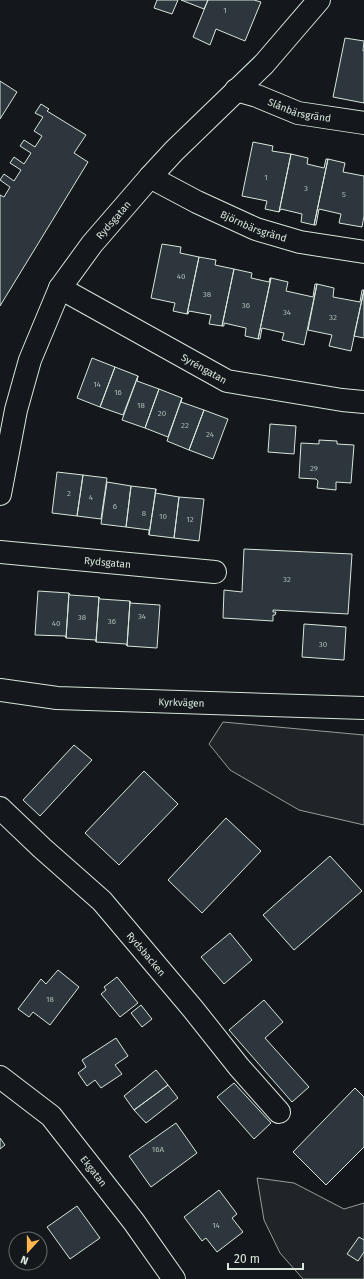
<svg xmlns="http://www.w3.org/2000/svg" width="364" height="1279" font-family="'Fira Sans',sans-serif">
	<rect width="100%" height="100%" fill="#14181c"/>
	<path fill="#202428" stroke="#939e99" d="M223 722 364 735V825L299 810 230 770 209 744Z
		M257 1178 294 1183 344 1209 364 1203V1279H303L280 1253 264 1220Z"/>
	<path fill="#2c363c" stroke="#d8e6dc" d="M157 0H178L172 14 154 8Z
		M181 0H208L204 9Z
		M208 0H254L261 2 245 41 216 29 210 45 193 37Z
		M345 38 364 41 363 51H364V103L333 97Z
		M0 81 17 92 0 119Z
		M41 104 49 109 47 111 86 135 74 153 88 162 0 306V195L4 197 10 187 0 180 4 174 14 181 21 170 10 163 14 157 24 164 31 153 20 146 24 140 35 147 42 136 34 131 43 117 35 113Z
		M253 142 273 146 272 151 291 154 279 212 265 209 267 201 242 196Z
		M291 154 308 158 307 164 324 168 326 159H328L314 225 301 222 302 214 281 209 279 212Z
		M328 159 345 163 343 172 364 176V216L362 227 339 223 341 214 319 209 316 225H314Z
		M162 244 181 247 180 253 199 257 187 314 173 311 175 303 151 298Z
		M199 257 216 260 215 265 234 269 222 326 209 324 211 315 189 311 188 314H187Z
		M234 269 252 273 251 278 269 282 270 278H271L258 339 245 336 246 328 224 323V326H222Z
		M271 278 288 282 286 291 313 297 315 284H317L304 345 282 340 284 333 262 328 260 339H258Z
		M317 284 334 288 333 297 360 302 362 290H364L351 351 329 346 332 335 308 330Z
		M364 290V338L354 336Z
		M92 358 115 367 100 407 77 398Z
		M115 367 138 376 123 415 100 407Z
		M138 376 137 381 159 389 145 428 122 420Z
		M159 389 182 398 168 437 145 428Z
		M182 398 181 402 204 410 189 450 167 441Z
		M204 410 228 419 213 459 189 450Z
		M270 424 296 426 294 454 268 452Z
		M319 440 337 441V444L354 445 351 483 336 482V490L317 488 318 481 316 479 299 478 301 443 319 444Z
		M57 472 83 475 77 516 52 513Z
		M83 475 107 478 101 519 77 516Z
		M107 482 131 486 126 527 101 524Z
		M131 486 156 489 149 535V530L126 527Z
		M156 489 155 493 179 497 174 538 149 535Z
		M179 497 204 499 199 541 174 538Z
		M244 549 352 554 348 614 273 610V612H276L275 615H273V621L223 618 224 590 242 592Z
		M38 591 69 593 66 638 65 636 35 635Z
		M69 593 70 595 99 597 96 642V640L66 638Z
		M99 597 100 599 130 601 127 646 126 644 96 642Z
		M130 601V603L160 605 157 648 127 646Z
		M304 624 346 627 344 660 302 657Z
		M74 745 92 760 40 816 23 800Z
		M144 771 178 804 119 865 85 833Z
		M226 818 261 851 202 913 168 880Z
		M330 856 362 891 294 950 263 915Z
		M230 933 252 960 224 984 201 957Z
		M58 970 79 987 50 1025 33 1012 29 1017 18 1009 41 979 46 984Z
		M117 977 138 1003 120 1017 101 994 106 990 104 987Z
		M264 1000 283 1022 265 1038 309 1087 292 1102 229 1030Z
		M141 1005 152 1019 142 1027 131 1013Z
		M116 1038 128 1056 115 1065 122 1074 101 1088 95 1080 87 1086 78 1073 86 1067 82 1060Z
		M156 1070 168 1085 134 1110 124 1096Z
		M234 1083 271 1123 254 1139 217 1097Z
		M168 1085 178 1098 146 1123 134 1110Z
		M355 1088 364 1097V1147L326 1185 293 1152Z
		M176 1123 197 1153 151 1187 129 1156Z
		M0 1138 5 1145 0 1149Z
		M219 1190 237 1214 232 1218 243 1232 217 1252 206 1238 202 1241 184 1217Z
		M77 1206 100 1238 70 1259 47 1227Z
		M359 1237 364 1240V1252L358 1261 347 1254Z"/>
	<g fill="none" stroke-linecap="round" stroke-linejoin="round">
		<g stroke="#d8e6dc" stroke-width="24">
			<g id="street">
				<path id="s1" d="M236 90 257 96 298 113 364 123"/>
				<path id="s2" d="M150 177 197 202 256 229 300 242 364 252"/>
				<path id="s3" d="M60 288 227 381 342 400 364 402"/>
				<path id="s4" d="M0 494 16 410 30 360 60 288 92 244 150 177 174 151 264 64 319 0"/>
				<path id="s5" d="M0 552 215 572"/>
				<path id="s6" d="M0 808 42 848 102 901 193 1009 239 1067 279 1112"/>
				<path id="s7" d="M0 1077 51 1116 134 1222 174 1279"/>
			</g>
		</g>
		<g stroke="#d8e6dc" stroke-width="24">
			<g id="secondary">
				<path id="s8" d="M0 690 57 698 364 708"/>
			</g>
		</g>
		<use href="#street" stroke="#14181c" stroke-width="22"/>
		<use href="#secondary" stroke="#14181c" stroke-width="22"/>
	</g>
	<g text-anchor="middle" stroke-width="3" stroke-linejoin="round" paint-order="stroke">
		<g font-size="8" fill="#adbab4">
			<text x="225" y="13">1</text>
			<text x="266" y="180">1</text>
			<text x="306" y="191">3</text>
			<text x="344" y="197">5</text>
			<text x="181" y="279">40</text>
			<text x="207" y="297">38</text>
			<text x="246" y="308">36</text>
			<text x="287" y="315">34</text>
			<text x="333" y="320">32</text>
			<text x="97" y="387">14</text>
			<text x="118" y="395">16</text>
			<text x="141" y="408">18</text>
			<text x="162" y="416">20</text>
			<text x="185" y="428">22</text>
			<text x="210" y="437">24</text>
			<text x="314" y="471">29</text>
			<text x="69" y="496">2</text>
			<text x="91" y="500">4</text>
			<text x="115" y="509">6</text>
			<text x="144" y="516">8</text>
			<text x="163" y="519">10</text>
			<text x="190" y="522">12</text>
			<text x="287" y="582">32</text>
			<text x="142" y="619">34</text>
			<text x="82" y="620">38</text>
			<text x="112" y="624">36</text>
			<text x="56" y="626">40</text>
			<text x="323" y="647">30</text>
			<text x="50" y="1002">18</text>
			<text x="158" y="1152">16A</text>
			<text x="216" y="1228">14</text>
		</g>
		<g font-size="10" fill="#d8e6dc" stroke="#14181c">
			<text dy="4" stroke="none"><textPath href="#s1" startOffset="67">Slånbärsgränd</textPath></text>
			<text dy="4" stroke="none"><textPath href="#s4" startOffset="302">Rydsgatan</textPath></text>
			<text dy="4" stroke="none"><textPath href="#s2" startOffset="115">Björnbärsgränd</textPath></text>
			<text dy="4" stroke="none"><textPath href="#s3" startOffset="165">Syréngatan</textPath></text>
			<text dy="4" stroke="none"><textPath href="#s5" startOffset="108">Rydsgatan</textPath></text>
			<text dy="4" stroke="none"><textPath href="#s8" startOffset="182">Kyrkvägen</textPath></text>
			<text dy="4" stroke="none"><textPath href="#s6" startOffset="207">Rydsbacken</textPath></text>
			<text dy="4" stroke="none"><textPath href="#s7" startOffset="134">Ekgatan</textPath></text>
		</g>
	</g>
	<g transform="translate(28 1251) rotate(201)"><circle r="19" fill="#14181c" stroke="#626a69"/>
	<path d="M0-3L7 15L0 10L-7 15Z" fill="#ffb74d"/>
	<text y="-6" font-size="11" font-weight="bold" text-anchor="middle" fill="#d8e6dc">N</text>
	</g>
	<path d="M228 1263v6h75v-6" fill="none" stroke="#d8e6dc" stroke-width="2"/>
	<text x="234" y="1263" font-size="12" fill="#d8e6dc" stroke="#14181c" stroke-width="3" paint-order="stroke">20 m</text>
</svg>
